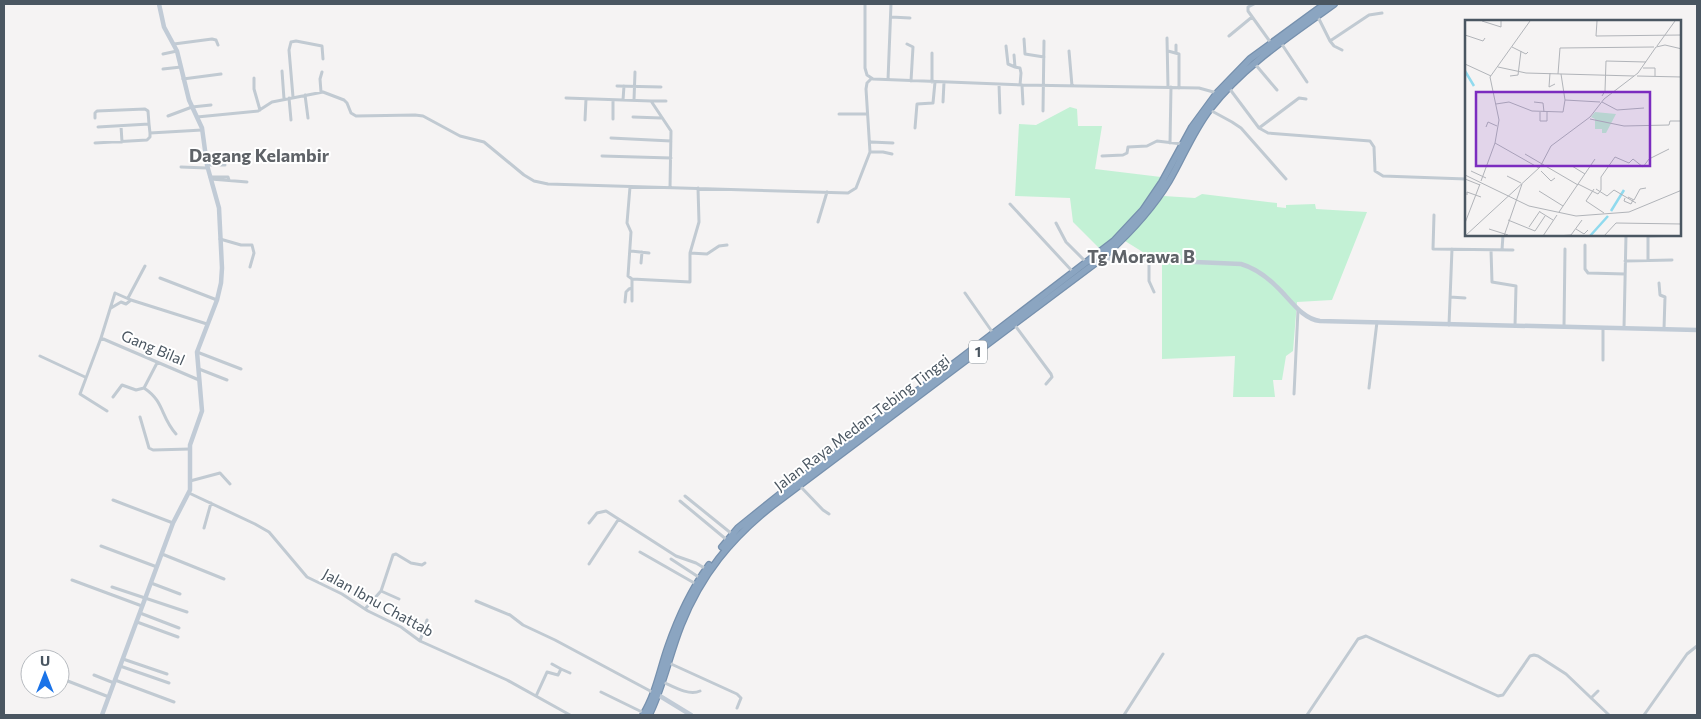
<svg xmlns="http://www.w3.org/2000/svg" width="1701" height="719" font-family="Commissioner,sans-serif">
	<rect width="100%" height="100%" fill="#f5f3f3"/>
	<path fill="#c3f1d5" d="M1070 107 1077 109 1078 126H1102L1095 169 1161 177C1145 205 1125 228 1100 249L1073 222 1070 198 1015 196 1019 124 1036 125Z
		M1202 194 1277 203V207L1286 208V205L1315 204 1316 209 1367 212 1332 300 1297 302 1293 351 1286 356 1282 380H1273L1275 397H1233L1235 356 1162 359V264L1125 241 1164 196 1195 198Z"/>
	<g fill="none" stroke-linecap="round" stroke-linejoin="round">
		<g stroke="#7690ad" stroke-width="8">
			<path id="highway" d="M722 547 738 528 784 491 960 359 1114 241 1143 210 1162 182 1192 127 1217 93 1250 59 1325 4
				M643 715C656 694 660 670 668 647 678 618 691 590 709 565
				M649 715C663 687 669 655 681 625 701 575 731 538 773 505L1102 258C1128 235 1151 211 1169 181 1183 157 1193 131 1210 109 1244 65 1290 36 1334 4"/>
		</g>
		<path stroke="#c1cad2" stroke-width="3" d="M865 4V68L867 75 873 79 1022 85 1199 88 1217 93
			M1254 4 1248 7V11L1271 43
			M891 17 910 18
			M1318 17 1330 41 1369 15 1382 13
			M1229 36 1252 17
			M1167 38 1168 87
			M1024 39 1025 54 1044 57
			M1330 41 1334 46 1342 50
			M1281 43 1307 82
			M174 44 212 39 216 40 218 45
			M907 44 913 47 911 81
			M1176 45V52
			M1006 46 1008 64 1015 67
			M1069 51 1072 86
			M1168 51 1179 54V88
			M163 54 177 51
			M1014 55 1015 67 1020 68 1021 73 1020 85
			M1255 64 1277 90
			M163 69 181 67
			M282 71 284 99
			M254 78V89L260 110
			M183 79 221 74
			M888 80 891 4
			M932 82V53
			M999 84 1000 113
			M1022 85 1023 104
			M617 86 661 87
			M1229 88 1259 128 1268 133 1370 141 1374 147 1375 171 1383 176 1466 179
			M321 92 320 79 322 72
			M305 95 308 118
			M293 97 289 50 291 42 296 41 322 46 323 59
			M289 98 291 120
			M566 98 651 101 671 131 670 188
			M623 100 624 86
			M634 100 635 72
			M651 101H666
			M943 102 944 82
			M1210 110 1232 122 1241 128 1286 179
			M1043 111 1044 41
			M839 114H867
			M168 116 192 107 211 105
			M197 117 258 111 272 102 323 92 344 100 347 103 351 113 356 116 415 115 423 116 460 136 484 142 524 175 534 181 548 184 848 193 856 188 870 152 866 89 867 83 871 79
			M633 117 661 118
			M95 118V113L97 111 145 109 148 111 149 124
			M613 119V100
			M585 120 586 99
			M121 126 122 142
			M98 127 149 124 150 133 202 130
			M915 128 917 104 933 103 935 82
			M1259 128 1299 98 1306 99
			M611 138 671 141
			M871 142 893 143
			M95 143 147 140 150 137V133
			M1170 143 1171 87
			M870 152H883L892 154
			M602 156 671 158
			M1102 156 1123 155 1127 153 1128 147 1147 146 1157 141 1182 144
			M207 165H225
			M181 167 207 168
			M210 177H228L229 180
			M211 179 247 182
			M630 187 627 223 631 232 628 276 632 279 690 282V253L699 222 698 188
			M1010 204 1073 272
			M1434 215 1433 249 1513 250
			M818 222 827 192
			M1056 223 1066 242 1086 262
			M1680 232V217
			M220 239 241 245H252L254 253 250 267
			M1585 245V269L1588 273 1625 274
			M1491 250 1492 282 1516 286 1515 326
			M1502 250 1503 235
			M631 251 649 253
			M690 253 707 254 719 246 727 245
			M1648 260V236L1680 235
			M1149 261V281L1154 292
			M1625 261 1672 260
			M641 263 642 252
			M160 278 217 300
			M1659 283 1660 295 1665 297 1664 329
			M632 288V301
			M965 293 993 333
			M1450 297 1465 298
			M128 298 145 266
			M625 302 626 292 629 289 632 288V279
			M111 308 121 302 126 304 131 300
			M1014 324 1051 374 1052 377 1046 384
			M1449 325 1452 249
			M1564 327 1565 249
			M1624 328 1626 235
			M101 338 115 293 131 300 207 324
			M197 352 241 369
			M40 356 85 377
			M1603 360V328
			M157 363 144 388C165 402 160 416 176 434
			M199 369 227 380
			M1369 388 1377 322
			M1294 394 1298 310
			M113 397 122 385 136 390 144 388
			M107 411 80 394 101 338 199 380
			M140 417 149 448 153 450 190 449
			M190 481 220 473 230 484
			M800 486 823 510 829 514
			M189 493 255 524 269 532 307 577 342 594 368 611 401 627 420 641 507 680 570 715
			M685 496 732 534
			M113 500 173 523
			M680 501 727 540
			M589 523 597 513 606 511 676 556 696 563 706 569
			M204 528 211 503
			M101 546 157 567
			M640 552 696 584
			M162 554 224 579
			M671 559 700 578
			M589 564 618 520
			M72 580 142 606
			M151 583 180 594
			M112 587 187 612
			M381 591 393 555 396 554 411 563 422 565 425 563
			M476 601 510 615 523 625 555 640 654 693
			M365 609 381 591 399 599
			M140 613 179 628
			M137 622 178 637
			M420 641 427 620
			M123 659 167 674
			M669 663 737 694 741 698 737 708
			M552 664 561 669
			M120 666 169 683
			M94 675 114 683
			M60 678 109 697
			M115 680 174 702
			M663 682C674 687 689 696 700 691
			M601 692 644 713
			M536 696 547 672 558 675 561 669 570 673
			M1591 698 1598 691
			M1124 715 1163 654
			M1307 715 1358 639 1366 636 1498 696 1503 695 1530 656 1534 655 1538 656 1566 674 1609 715
			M1644 715 1687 654 1697 646"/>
		<path stroke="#c1cbd6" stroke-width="4.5" d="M1102 258 1241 264C1255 268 1267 277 1277 287 1290 299 1302 319 1320 321L1697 330
			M655 693 691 715
			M102 715 173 523 190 490V445L202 411 197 352 217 300 221 283 222 268 219 208 207 165 202 128 189 100 177 51 164 27 159 4"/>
		<use href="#highway" stroke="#8ba5c1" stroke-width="5.5"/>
	</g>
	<g text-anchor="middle" stroke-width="4" stroke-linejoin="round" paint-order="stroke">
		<rect fill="#fff" stroke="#808990" stroke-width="1" x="969" y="340.5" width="18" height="23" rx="4"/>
		<g font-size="14" font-weight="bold" fill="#4a5661">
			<text x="978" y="357">1</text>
		</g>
		<g font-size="15" fill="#4a5661" stroke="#fff">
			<text transform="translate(153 348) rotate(23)" y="5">Gang Bilal</text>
			<text transform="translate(862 423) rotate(-37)" y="5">Jalan Raya Medan-Tebing Tinggi</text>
			<text transform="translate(378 603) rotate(29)" y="5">Jalan Ibnu Chattab</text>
		</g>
		<g font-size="18" font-weight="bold" fill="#5f6368" stroke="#fff">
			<text x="259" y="162">Dagang Kelambir</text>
			<text x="1141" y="263">Tg Morawa B</text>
		</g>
	</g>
	<g transform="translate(1465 20)">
		<rect width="216" height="216" fill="#f5f3f3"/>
		<path d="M130 92 151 94 141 113H137V109H130V99L126 97Z" fill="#c3f1d5"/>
		<path fill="none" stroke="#90daee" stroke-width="2.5" d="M0 51 9 66M146 191 159 170M125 216 143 196"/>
		<path fill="none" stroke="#b1b4b9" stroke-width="1" d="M17 1 36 7V1M132 1 131 16 217 15M0 15 18 21 20 18M192 26 210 1M47 27 61 34 63 32M0 44 26 56M33 47 61 53 169 56M178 48H190V56M85 53 84 67 90 64M93 54 95 28 189 27M96 54 100 80 135 82M45 56 53 55 56 31M172 56 217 57M137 76 140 71 141 41 181 42M69 82 78 83 79 92M137 82 152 90 179 88M31 84 44 82 67 91 98 92 100 80M75 92V101H82V92M125 99 159 106 204 105 205 101H217M21 107 23 102 32 106M30 123 74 148M60 134 113 165M107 146 120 154M6 151 21 158M76 151 86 161 90 158M0 155 64 186 111 196 164 192 217 170M42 156 56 163M0 159 15 165M16 161 30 123 34 100 25 57 65 1M113 164 133 174 136 170V157L150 137 164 143 168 139 178 147 184 139 204 129M129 169 121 181 139 193M131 169 142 176 149 170 171 183M74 171 98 186M2 175V172L16 177M163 177 169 180 175 169 181 168M160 178 159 181 166 184 168 180M75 192 88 200M94 192 130 139M43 200 70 211 80 196M0 203 15 164M64 207 75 191M24 209 43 215M111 209 119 214 123 210M0 216 75 147 86 126 125 97 139 79 173 53 191 27 200 25 217 29M39 216 57 164M78 216 92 195M92 216 106 215 117 200M139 216 151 203 217 204"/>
		<path fill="#7b2cbf" fill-opacity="0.15" stroke="#7b2cbf" stroke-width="2.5" d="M11 72H185V146H11Z"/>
		<rect width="216" height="216" fill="none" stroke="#4a5661" stroke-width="2.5"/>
	</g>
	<rect width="1701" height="719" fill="none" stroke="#4a5661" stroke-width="10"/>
	<g transform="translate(45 674)"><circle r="24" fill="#ffffff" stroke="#b7bbc0"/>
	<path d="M0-4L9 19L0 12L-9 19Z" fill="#1a73e8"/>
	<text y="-8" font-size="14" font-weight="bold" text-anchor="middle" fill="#4a5661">U</text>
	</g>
</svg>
